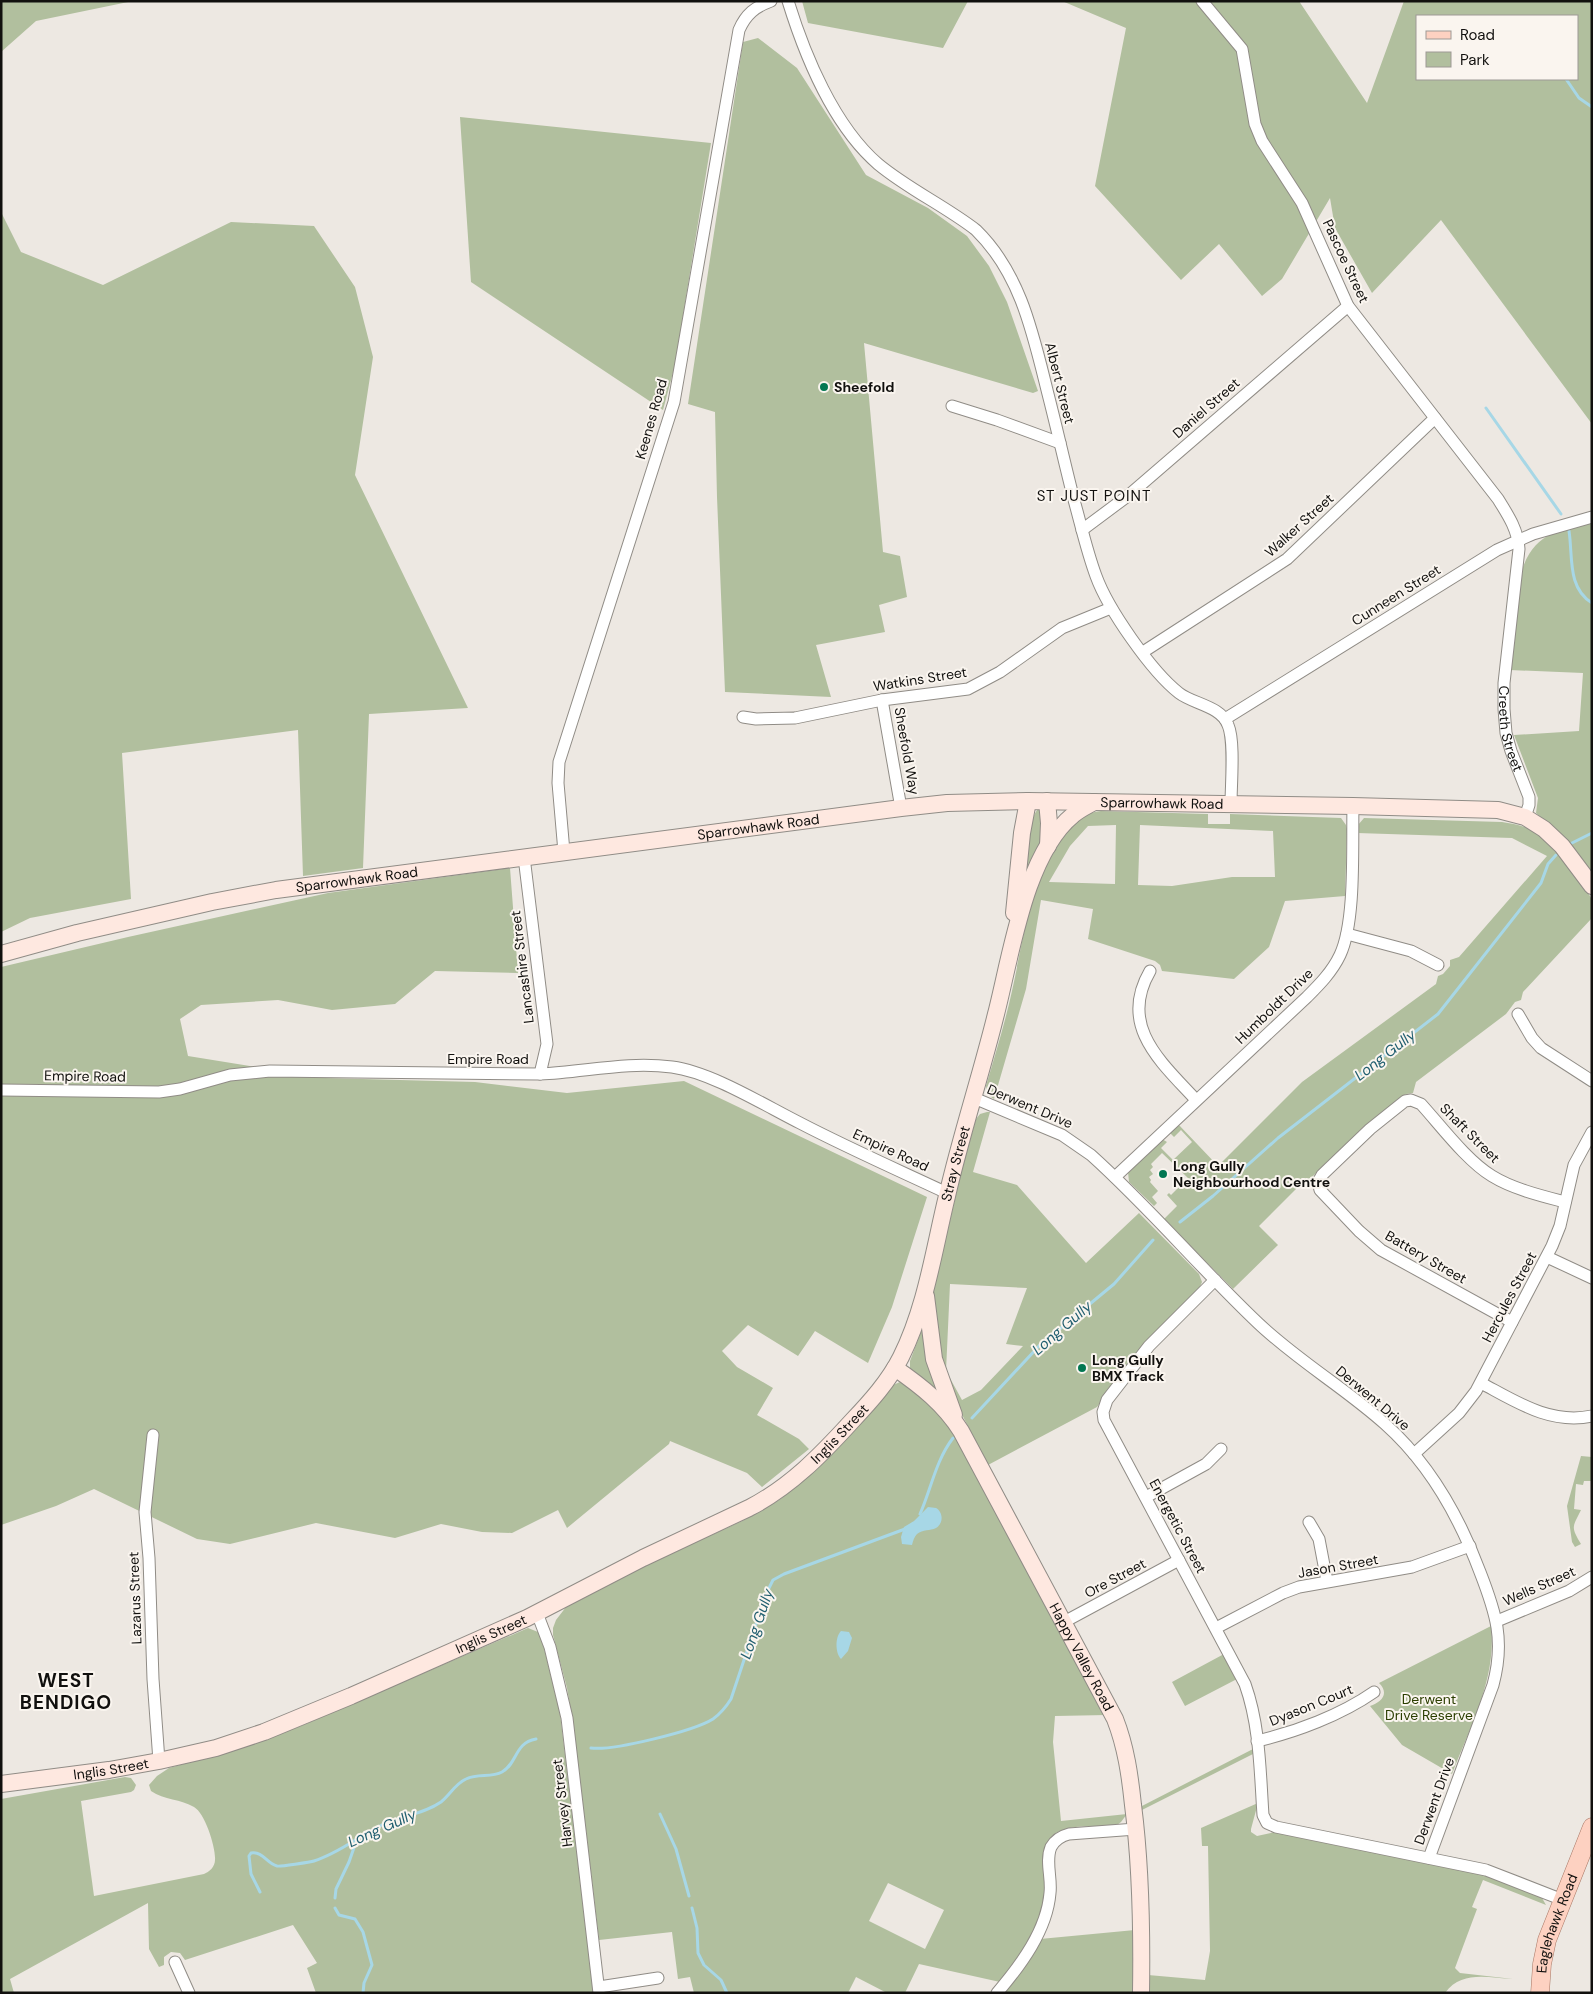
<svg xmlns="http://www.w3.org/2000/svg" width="1593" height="1994" font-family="'DM Sans',sans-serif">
	<rect width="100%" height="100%" fill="#ede8e2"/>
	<path fill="#b1bf9e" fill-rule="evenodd" d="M1 1H133L36 21 1 52Z
		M802 1H968L943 48 808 23Z
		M1062 1H1299L1367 103 1404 1H1592V424L1441 220 1372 293 1335 228 1330 198 1282 279 1262 296 1219 244 1181 280 1095 186 1126 28ZM1417 16H1577V79H1417Z
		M758 38 797 68 866 175 928 208 967 236 989 266 1007 302 1038 391 1033 393 864 343 883 552 900 556 907 597 879 605 885 632 816 645 831 697 725 692 717 497 715 412 688 404 743 42Z
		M460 117 711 143 675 365 663 410 471 282Z
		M1 212 21 252 103 285 231 222 314 226 355 287 373 357 355 475 468 708 369 714 363 868 303 876 298 730 122 753 131 899 30 918 1 932Z
		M1592 521V877L1555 830 1536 813 1538 798 1514 735 1579 731 1583 673 1510 670 1523 567C1535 534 1561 528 1592 521Z
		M1038 809H1040L1045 835 1022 882C1025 868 1028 818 1038 809Z
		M1101 811 1208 814V824H1230V814L1341 818 1346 825 1347 829 1345 896 1285 901 1269 947 1234 979 1162 971 1160 965 1155 961 1088 939 1093 909 1041 900 1026 989 994 1099 988 1095 986 1086C995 1055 1005 1023 1012 991 1023 944 1039 816 1101 811ZM1116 825 1115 884 1049 882 1070 846 1088 826ZM1140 825 1273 831 1275 877H1232L1172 886 1138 885Z
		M1364 818 1502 822C1516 824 1534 828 1546 838 1555 847 1586 887 1591 898 1593 904 1592 912 1592 918L1523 992 1521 1000 1515 1002 1506 1014 1416 1082 1413 1093 1406 1094 1363 1127 1311 1178 1309 1183 1300 1185 1259 1226 1278 1245 1233 1289 1164 1219 1177 1206 1167 1195 1169 1193 1171 1195 1188 1178 1162 1153 1151 1164 1153 1167 1150 1170 1153 1174 1149 1177 1151 1180 1150 1182 1158 1191 1152 1197 1157 1203 1154 1206 1129 1182 1128 1172 1162 1139 1167 1142 1161 1148 1173 1160 1192 1142 1181 1130 1174 1137 1170 1133 1178 1124 1218 1166 1302 1082 1436 984 1438 976 1443 974 1450 966V960L1459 957 1547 856 1512 838 1357 833 1358 825Z
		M510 868 518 973 435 971 395 1004 332 1010 278 1000 201 1005 180 1019 188 1056 325 1078 475 1082 567 1093 684 1081 927 1197 892 1307 868 1363 815 1331 798 1356 748 1325 722 1351 737 1367 773 1388 757 1415 799 1439 809 1449 762 1487 747 1473 670 1441 669 1444 567 1528 558 1510 512 1533 482 1532 441 1524 395 1538 316 1523 230 1544 197 1539 94 1489 56 1506 1 1525V967L128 937 328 893Z
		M987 1112H990L973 1172 1017 1185 1086 1263 1139 1213 1199 1274 1202 1282 1199 1289 1143 1345 1097 1407 988 1465 942 1376 932 1298 962 1169 976 1119 980 1114ZM950 1284 1027 1288 1006 1344 1023 1346 981 1390 962 1400 946 1371Z
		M922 1329 941 1393 910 1370V1361Z
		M900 1382 905 1383 945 1418 1107 1715 1055 1716 1053 1742 1061 1821 1127 1814 1121 1822 1117 1825C1098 1828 1073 1823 1056 1833 1038 1844 1048 1879 1045 1898 1039 1930 1019 1957 1000 1982L919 1964 905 1993H887L856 1977 848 1993H694L690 1977 678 1979 672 1932 599 1940 574 1729 567 1688 553 1635V1628L556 1620 566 1607 655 1561 742 1521 779 1500 801 1483 893 1385ZM888 1883 944 1910 925 1949 869 1921Z
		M1581 1456 1592 1457V1481H1584L1583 1485 1576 1484 1574 1509 1581 1510C1573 1527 1570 1526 1581 1544L1575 1547 1572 1542 1567 1506Z
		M1491 1626C1497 1678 1470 1727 1452 1774L1402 1745 1370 1706C1381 1702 1390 1694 1379 1683Z
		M528 1628 538 1632 542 1640 560 1713 594 1993H316L307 1968 317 1963 293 1925 185 1960 180 1953 171 1952 164 1957V1965L159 1967 149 1949 148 1903 10 1979 14 1993H1V1799L125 1777 131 1778 136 1785 134 1790 131 1792 81 1801 94 1896 204 1874C209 1872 215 1867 215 1860 216 1848 205 1813 194 1807 181 1799 164 1800 151 1791L149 1785 157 1776 169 1768 223 1753 301 1726Z
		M1224 1654 1237 1679 1185 1706 1172 1682Z
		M1253 1749V1754L1140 1811V1807Z
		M1258 1803 1251 1829V1832L1257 1836 1275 1832 1481 1874 1542 1898 1546 1905 1483 1880 1472 1907 1477 1909 1455 1968 1460 1973 1513 1979C1488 1978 1462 1970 1445 1993H1147L1148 1975 1205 1980 1210 1951 1208 1846H1202L1201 1828Z
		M1135 1930V1993H1004L1040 1939Z"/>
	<path fill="#a7d7e6" d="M928 1507 936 1508C943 1512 944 1523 936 1528 930 1531 923 1529 917 1534 914 1537 913 1541 912 1545L902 1544 901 1537 904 1527 914 1521Z
		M841 1631 849 1632 852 1638 848 1651 841 1659C835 1653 835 1637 841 1631Z"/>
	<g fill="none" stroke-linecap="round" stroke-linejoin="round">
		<path stroke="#a7d7e6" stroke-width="3" d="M1566 79 1579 98 1592 107
			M1486 408 1561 514
			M1569 531C1573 556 1567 588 1592 603
			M1570 844 1592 833
			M1180 1222 1213 1196 1278 1138 1438 1014 1541 883 1548 864 1556 855
			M972 1418 1039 1346 1114 1284 1153 1240
			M920 1514C931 1489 936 1460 953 1438
			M591 1748C613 1751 694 1731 713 1719 720 1714 726 1707 731 1699L766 1594 773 1580 784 1574 905 1529
			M660 1814 676 1849 689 1896
			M260 1892 251 1874 249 1856 251 1853C263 1851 267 1864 277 1866 279 1867 311 1862 314 1861 340 1853 360 1835 384 1824 402 1816 424 1814 441 1802 450 1795 455 1784 466 1779 478 1773 491 1778 502 1772 518 1763 514 1743 536 1739
			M335 1898 336 1889 349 1862 357 1839
			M335 1908 339 1915 355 1919 363 1932 372 1965 364 1983 363 1993
			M692 1908 697 1928 698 1953 704 1965 721 1980 727 1993"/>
		<g stroke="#908c86" stroke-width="13">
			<g id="street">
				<path d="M788 1C805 56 834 126 878 164 908 189 945 206 976 230 1021 274 1033 334 1048 394 1057 429 1065 465 1074 500 1081 525 1087 552 1096 576 1108 609 1151 671 1179 693 1193 704 1221 706 1228 725 1235 741 1231 784 1231 804"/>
				<path id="s1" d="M1202 1 1242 49 1255 124 1262 141 1302 203 1348 306 1498 499C1508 515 1518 530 1519 549L1504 683V709L1506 733 1511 751 1529 797V805L1525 817"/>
				<path d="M952 406 997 420 1060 443"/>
				<path d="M1082 530 1129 495 1348 306"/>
				<path d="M1143 652 1287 559 1435 418"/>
				<path d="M882 700 901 808"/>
				<path d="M743 717 756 719 795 718 882 700 968 689 1000 672 1062 628 1111 608"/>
				<path d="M1225 719 1497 550 1533 534 1592 517"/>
				<path d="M564 852 558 783 559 762 674 402 739 30C746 14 755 7 771 1"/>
				<path d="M524 857 547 1044 540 1074"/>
				<path d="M1347 934 1411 951 1438 965"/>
				<path d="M1150 971C1118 1026 1161 1062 1196 1100"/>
				<path d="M1518 1014 1532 1038 1541 1048 1592 1081"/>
				<path d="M1 1090 159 1092 180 1089 230 1075 270 1071 540 1074C585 1072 627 1061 672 1067 711 1072 764 1105 800 1123 848 1148 898 1170 947 1193"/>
				<path d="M974 1098 1062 1135 1091 1155C1150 1208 1201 1269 1258 1323 1298 1361 1345 1388 1385 1424 1430 1464 1459 1516 1480 1572 1496 1613 1505 1641 1493 1685L1429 1858"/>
				<path d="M1115 1177 1307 997C1319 985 1332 972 1340 955 1356 921 1352 846 1353 806"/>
				<path d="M1547 1257 1592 1278"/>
				<path d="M1215 1280 1149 1346 1107 1400 1103 1412 1104 1420 1245 1684C1260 1726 1260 1771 1263 1815L1267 1823 1276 1827 1486 1870 1563 1900"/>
				<path d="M1512 1322 1381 1250 1359 1231 1320 1190 1318 1182 1322 1175 1370 1129 1405 1101 1411 1100 1421 1104C1441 1126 1467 1161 1492 1176 1513 1189 1542 1196 1565 1202"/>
				<path d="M1481 1383C1515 1401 1550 1425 1592 1416"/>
				<path d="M153 1435 145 1512 149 1558 153 1679 159 1761"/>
				<path d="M1414 1454 1459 1413 1476 1391 1552 1246 1560 1226 1574 1165 1592 1132"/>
				<path d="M1146 1497 1206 1464 1221 1449"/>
				<path d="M1309 1522 1319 1539 1327 1581"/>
				<path d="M537 1613 550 1647 567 1718 599 1993"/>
				<path d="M1497 1621 1569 1591 1592 1577"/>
				<path d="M1064 1622 1179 1560"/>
				<path d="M1216 1628 1283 1593 1299 1587 1412 1567 1470 1546"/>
				<path d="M1257 1741C1296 1732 1341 1715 1374 1692"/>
				<path d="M175 1962 189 1993"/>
				<path d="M599 1987 658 1978"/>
				<path d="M997 1993C1021 1965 1047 1930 1050 1893 1052 1878 1045 1861 1051 1847 1055 1840 1061 1836 1069 1834L1136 1829"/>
			</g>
		</g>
		<g stroke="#908c86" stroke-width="18">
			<g id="secondary">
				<path d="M1047 801 1049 823 1048 846"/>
				<path d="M1014 913 1022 833 1028 801"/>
				<path id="s2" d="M1 954 77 933 212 902 276 890 901 808 947 803 1028 801 1353 806 1498 810 1525 817 1544 829 1562 846 1592 886"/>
				<path d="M926 1296 934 1359 954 1415"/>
				<path id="s3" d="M895 1368C921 1386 944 1404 961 1431L1115 1719C1126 1747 1130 1776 1133 1805 1141 1867 1142 1930 1141 1993"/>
				<path id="s4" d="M1 1784 109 1770 159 1761 216 1748 264 1732 351 1696 527 1618 643 1558 749 1508C790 1487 821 1455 852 1421 870 1402 889 1381 901 1357 926 1307 934 1249 947 1196 961 1135 981 1075 996 1014 1011 956 1025 854 1073 815 1080 809 1087 806 1094 802"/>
			</g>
		</g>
		<g stroke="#a97967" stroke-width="19">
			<g id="primary">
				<path id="s5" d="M1540 1993 1542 1964 1547 1940 1592 1827"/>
			</g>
		</g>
		<use href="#street" stroke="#fff" stroke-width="11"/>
		<use href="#secondary" stroke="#fee8e0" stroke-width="16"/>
		<use href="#primary" stroke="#fdd1c1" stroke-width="18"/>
	</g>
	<g fill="#037752" stroke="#faf5ef" stroke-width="2">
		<circle cx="824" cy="387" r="5"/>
		<circle cx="1163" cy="1174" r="5"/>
		<circle cx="1082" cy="1368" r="5"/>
	</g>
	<g text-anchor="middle" stroke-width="4" stroke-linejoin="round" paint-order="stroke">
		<g font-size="14" fill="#11100e" stroke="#faf5ef">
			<text transform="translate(1346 261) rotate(65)" y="5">Pascoe Street</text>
			<text transform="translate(1060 383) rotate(76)" y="5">Albert Street</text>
			<text transform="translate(1206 408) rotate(-41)" y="5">Daniel Street</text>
			<text transform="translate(651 419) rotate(-74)" y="5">Keenes Road</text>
			<text transform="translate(1299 525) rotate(-42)" y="5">Walker Street</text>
			<text transform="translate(1396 595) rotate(-32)" y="5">Cunneen Street</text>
			<text transform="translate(920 679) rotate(-9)" y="5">Watkins Street</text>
			<text dy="5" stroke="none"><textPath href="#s1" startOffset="824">Creeth Street</textPath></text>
			<text transform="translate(907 751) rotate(80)" y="5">Sheefold Way</text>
			<text dy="5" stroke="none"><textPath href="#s2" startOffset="1174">Sparrowhawk Road</textPath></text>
			<text dy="5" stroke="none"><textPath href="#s2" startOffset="769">Sparrowhawk Road</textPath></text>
			<text dy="5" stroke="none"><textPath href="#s2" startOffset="364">Sparrowhawk Road</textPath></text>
			<text transform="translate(522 967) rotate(-97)" y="5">Lancashire Street</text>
			<text transform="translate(1274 1006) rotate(-44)" y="5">Humboldt Drive</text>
			<text x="488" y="1064">Empire Road</text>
			<text transform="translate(85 1076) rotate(1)" y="5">Empire Road</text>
			<text transform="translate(1030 1106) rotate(23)" y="5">Derwent Drive</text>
			<text transform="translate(1470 1133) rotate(45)" y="5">Shaft Street</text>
			<text transform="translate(891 1150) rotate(25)" y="5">Empire Road</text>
			<text dy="5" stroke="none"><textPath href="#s4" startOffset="1221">Stray Street</textPath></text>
			<text transform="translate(1426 1257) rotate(30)" y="5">Battery Street</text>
			<text transform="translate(1509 1297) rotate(-62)" y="5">Hercules Street</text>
			<text transform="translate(1373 1398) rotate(40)" y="5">Derwent Drive</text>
			<text dy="5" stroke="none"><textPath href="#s4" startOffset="921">Inglis Street</textPath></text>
			<text transform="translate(1178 1526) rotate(62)" y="5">Energetic Street</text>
			<text transform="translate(1338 1566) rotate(-10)" y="5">Jason Street</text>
			<text transform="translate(1115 1578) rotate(-28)" y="5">Ore Street</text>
			<text transform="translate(1539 1586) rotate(-24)" y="5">Wells Street</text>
			<text transform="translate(135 1598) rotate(-92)" y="5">Lazarus Street</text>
			<text dy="5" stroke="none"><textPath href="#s4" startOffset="516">Inglis Street</textPath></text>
			<text dy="5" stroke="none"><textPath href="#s3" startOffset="348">Happy Valley Road</textPath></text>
			<text transform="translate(1311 1705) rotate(-22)" y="5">Dyason Court</text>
			<text dy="5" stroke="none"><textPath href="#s4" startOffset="111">Inglis Street</textPath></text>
			<text transform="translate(1434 1801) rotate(-70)" y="5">Derwent Drive</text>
			<text transform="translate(562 1803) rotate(-97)" y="5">Harvey Street</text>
			<text dy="5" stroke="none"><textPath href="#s5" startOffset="72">Eaglehawk Road</textPath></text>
		</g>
		<g font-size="14" font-weight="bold" fill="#11100e" stroke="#faf5ef" text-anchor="start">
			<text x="834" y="392">Sheefold</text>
			<text x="1173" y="1171">Long Gully<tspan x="1173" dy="16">Neighbourhood Centre</tspan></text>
			<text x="1092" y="1365">Long Gully<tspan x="1092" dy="16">BMX Track</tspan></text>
		</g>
		<g font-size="14" fill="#2b3e01" stroke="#faf5ef">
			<text x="1429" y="1704">Derwent<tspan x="1429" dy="16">Drive Reserve</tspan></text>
		</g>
		<g font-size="15" letter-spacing="1" fill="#11100e" stroke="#faf5ef">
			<text x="1094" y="501">ST JUST POINT</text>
		</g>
		<g font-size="15" font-style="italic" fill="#215f70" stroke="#faf5ef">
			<text transform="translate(1385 1055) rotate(-38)" y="5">Long Gully</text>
			<text transform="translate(1062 1328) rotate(-41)" y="5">Long Gully</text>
			<text transform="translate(757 1624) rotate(-71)" y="5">Long Gully</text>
			<text transform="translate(382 1828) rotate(-24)" y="5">Long Gully</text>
		</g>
		<g font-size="19" font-weight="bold" letter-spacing="1" fill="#11100e" stroke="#faf5ef">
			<text x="66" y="1687">WEST<tspan x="66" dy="22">BENDIGO</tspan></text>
		</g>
	</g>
	<rect width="1593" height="1994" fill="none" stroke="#11100e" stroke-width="5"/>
	<rect x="1416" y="15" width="162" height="65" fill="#faf5ef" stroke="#9d9995"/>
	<rect x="1426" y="31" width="25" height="8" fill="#fdd1c1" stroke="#9d9995"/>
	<text x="1460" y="40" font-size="15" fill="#11100e">Road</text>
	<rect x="1426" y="52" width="25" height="15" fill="#b1bf9e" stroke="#9d9995"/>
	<text x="1460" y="65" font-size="15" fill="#11100e">Park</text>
</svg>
